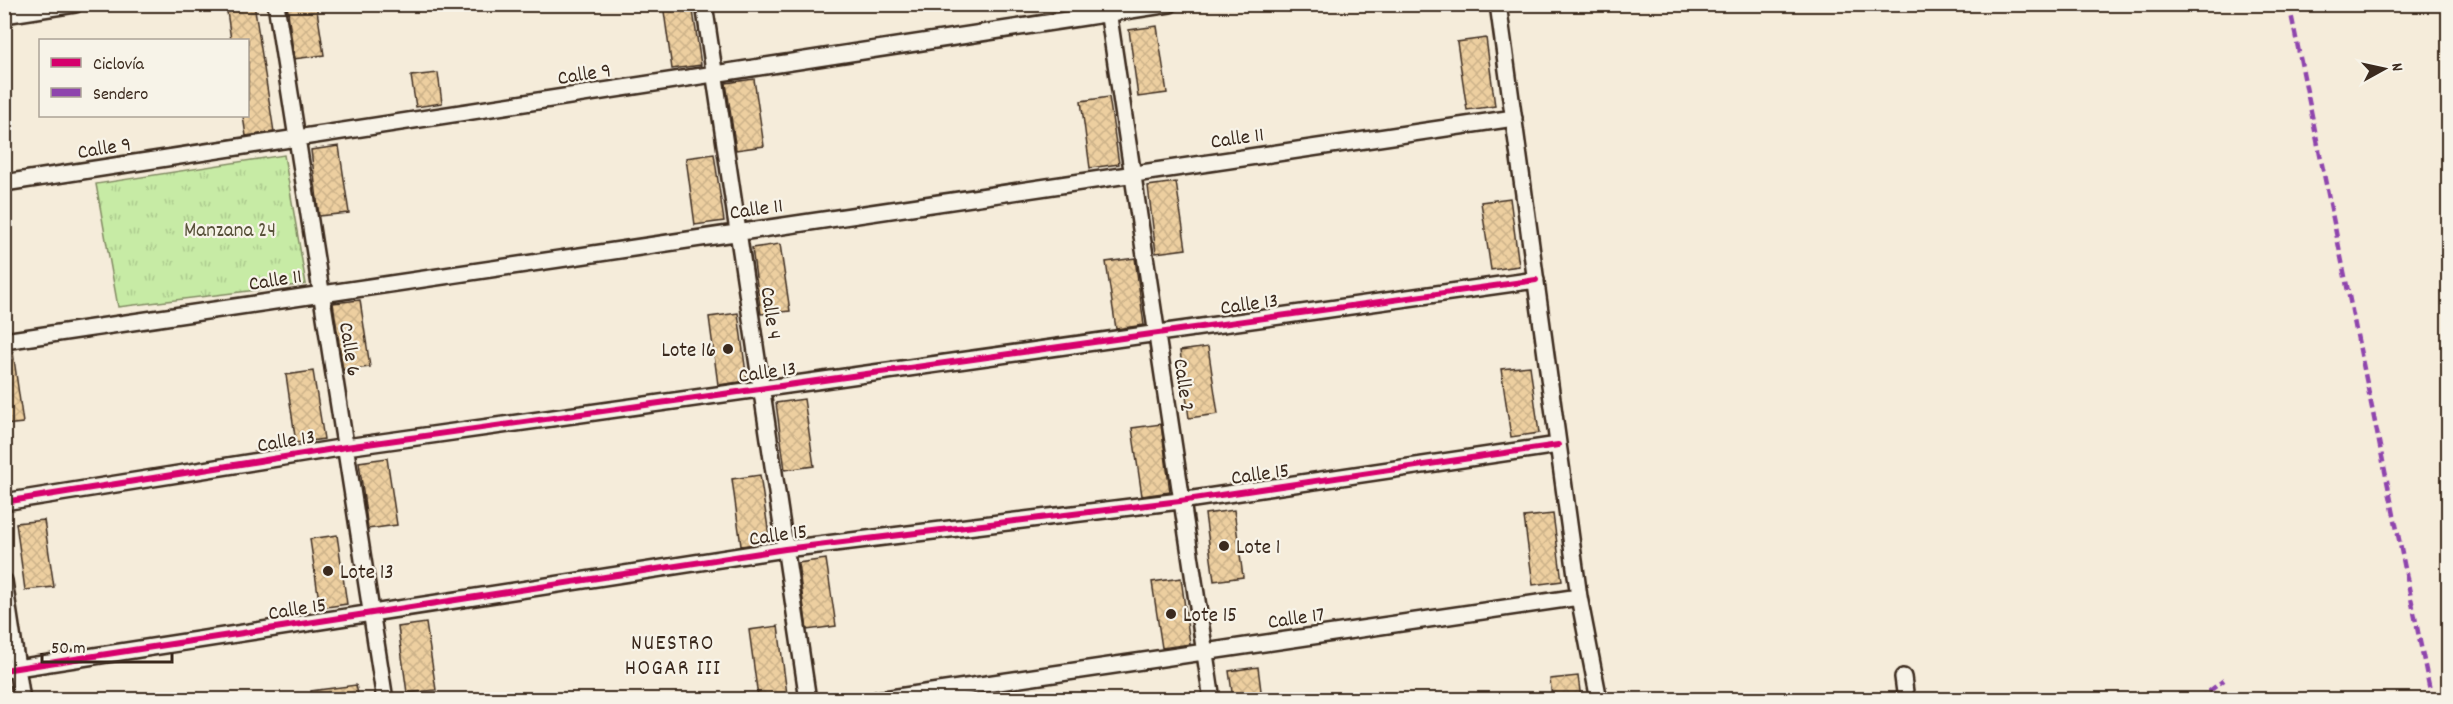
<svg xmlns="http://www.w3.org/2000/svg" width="2453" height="704" font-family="Dekko,sans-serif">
	<defs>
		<pattern id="park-tufts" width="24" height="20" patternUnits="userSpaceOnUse" patternTransform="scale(1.5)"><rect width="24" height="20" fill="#c7eba5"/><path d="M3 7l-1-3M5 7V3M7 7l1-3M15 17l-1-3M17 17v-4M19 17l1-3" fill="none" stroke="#acca8e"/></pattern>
		<pattern id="building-cross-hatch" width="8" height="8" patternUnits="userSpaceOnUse" patternTransform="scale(1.5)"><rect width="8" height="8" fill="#edcfa0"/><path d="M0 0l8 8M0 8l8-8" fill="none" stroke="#ccb289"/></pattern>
	</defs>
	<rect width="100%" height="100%" fill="#f5ecda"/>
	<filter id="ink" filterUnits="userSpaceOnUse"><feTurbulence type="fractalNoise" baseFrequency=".0167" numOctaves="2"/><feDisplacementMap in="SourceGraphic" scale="12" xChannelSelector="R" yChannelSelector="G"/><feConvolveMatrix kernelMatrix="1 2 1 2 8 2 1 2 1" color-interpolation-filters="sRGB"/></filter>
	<g filter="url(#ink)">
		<path fill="url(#park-tufts)" stroke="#818a62" stroke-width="1.5" d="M284 155 306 284 118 307 96 184Z"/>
		<path fill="url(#building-cross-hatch)" stroke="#3b2a1e" stroke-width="1.5" d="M226 4H254L274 132 246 136 243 116H248V40H231Z
			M287 4H316L324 55 294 59Z
			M663 4H692L701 65 672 69Z
			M1157 26 1167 93 1138 97 1129 30Z
			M1486 38 1495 106 1467 110 1457 42Z
			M438 73 442 103 416 107 411 76Z
			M754 79 764 146 736 150 726 83Z
			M1109 97 1119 164 1090 168 1081 101Z
			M339 146 349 213 319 216 311 150Z
			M714 154 724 221 695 225 686 158Z
			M1176 182 1186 249 1156 253 1148 186Z
			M1510 198 1519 266 1491 270 1481 202Z
			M780 244 790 311 761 314 752 248Z
			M1135 258 1144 325 1116 329 1106 262Z
			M360 300 370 367 343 370 333 303Z
			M738 313 747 381 718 385 709 317Z
			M1208 347 1218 414 1189 418 1180 351Z
			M4 352H13L23 423 4 425Z
			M1530 366 1539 433 1511 437 1501 369Z
			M313 371 324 439 296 443 286 375Z
			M804 399 814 466 785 470 776 403Z
			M1161 424 1170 492 1142 496 1132 428Z
			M387 458 397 525 368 529 359 462Z
			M760 475 770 542 741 546 732 479Z
			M1234 510 1243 577 1214 581 1205 514Z
			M1553 514 1562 581 1533 585 1524 517Z
			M44 520 54 587 25 590 16 523Z
			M337 535 347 604 320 608 310 539Z
			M826 559 836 626 807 630 798 563Z
			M1181 578 1190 644 1162 648 1152 582Z
			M426 623 436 690 407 693 398 627Z
			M778 626 787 694 758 697 749 630Z
			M1258 667 1262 699H1233L1229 671Z
			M1578 676 1581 699H1552L1550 679Z
			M356 685 359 699H312L311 691Z"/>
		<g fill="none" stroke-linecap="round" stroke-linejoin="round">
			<g stroke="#3b2a1e" stroke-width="20">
				<path id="street" d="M276 4 385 700
					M704 4 808 700
					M1107 4 1212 700
					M1498 4 1579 597 1599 700
					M4 15 75 4
					M4 183 1170 4
					M4 341 1514 118
					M4 502 346 447 1536 280
					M4 581 22 700
					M4 670 785 549 1180 501 1558 445
					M1903 677 1906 700
					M877 700 1579 597"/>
			</g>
			<use href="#street" stroke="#f7f3e8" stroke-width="15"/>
			<path stroke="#8e44ad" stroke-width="4.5" stroke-dasharray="9 4.5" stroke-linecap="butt" d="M2289 4 2432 700
				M2198 700 2224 680"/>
			<g stroke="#f7f3e8" stroke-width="10">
				<path id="cycleway" d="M4 502 346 447 1536 280
					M4 670 785 549 1180 501 1558 445"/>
			</g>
			<use href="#cycleway" stroke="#d6006c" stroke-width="6"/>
		</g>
	</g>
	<g fill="#3b2a1e" stroke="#f7f3e8" stroke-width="2">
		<circle cx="728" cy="349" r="6"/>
		<circle cx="1224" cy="546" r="6"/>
		<circle cx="328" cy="571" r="6"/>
		<circle cx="1171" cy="614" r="6"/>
	</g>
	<g text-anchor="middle" stroke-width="4.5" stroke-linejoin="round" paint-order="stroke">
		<g font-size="21" fill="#3b2a1e" stroke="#f7f3e8">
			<text transform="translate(584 73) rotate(-9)" y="7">Calle 9</text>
			<text transform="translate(1237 137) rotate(-8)" y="7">Calle 11</text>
			<text transform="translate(104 147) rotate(-9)" y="7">Calle 9</text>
			<text transform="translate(756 208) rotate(-8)" y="7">Calle 11</text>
			<text transform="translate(275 279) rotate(-9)" y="7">Calle 11</text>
			<text transform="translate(1249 303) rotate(-8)" y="7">Calle 13</text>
			<text transform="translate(772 313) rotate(82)" y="7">Calle 4</text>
			<text transform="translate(351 349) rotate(81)" y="7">Calle 6</text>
			<text transform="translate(767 371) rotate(-8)" y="7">Calle 13</text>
			<text transform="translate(1185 385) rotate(82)" y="7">Calle 2</text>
			<text transform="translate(286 440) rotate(-9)" y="7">Calle 13</text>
			<text transform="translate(1260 473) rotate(-8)" y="7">Calle 15</text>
			<text transform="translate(778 534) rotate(-8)" y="7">Calle 15</text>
			<text transform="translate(297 608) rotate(-9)" y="7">Calle 15</text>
			<text transform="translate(1296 617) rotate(-8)" y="7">Calle 17</text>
		</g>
		<g font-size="21" fill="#575139" stroke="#f7f3e8">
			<text x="230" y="236">Manzana 24</text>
		</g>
		<g font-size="21" fill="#3b2a1e" stroke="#f7f3e8" text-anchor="start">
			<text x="716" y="356" text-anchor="end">Lote 16</text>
			<text x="1236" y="553">Lote 1</text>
			<text x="340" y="578">Lote 13</text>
			<text x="1183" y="621">Lote 15</text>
		</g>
		<g font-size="22" letter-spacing="1.5" fill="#3b2a1e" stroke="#f7f3e8">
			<text x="673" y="649">NUESTRO<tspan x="673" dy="25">HOGAR III</tspan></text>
		</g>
	</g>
	<rect width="2453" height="704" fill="none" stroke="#f7f3e8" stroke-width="24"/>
	<rect x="12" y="12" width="2429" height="680" fill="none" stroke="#3b2a1e" stroke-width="2" filter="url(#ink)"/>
	<rect x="39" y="39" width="210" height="78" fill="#f7f3e8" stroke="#aca397" stroke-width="1.5"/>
	<rect x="51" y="58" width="30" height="9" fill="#d6006c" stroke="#aca397" stroke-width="1.5"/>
	<text x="93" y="69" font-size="18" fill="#3b2a1e">Ciclovía</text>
	<rect x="51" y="88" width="30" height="9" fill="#8e44ad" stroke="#aca397" stroke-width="1.5"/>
	<text x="93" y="99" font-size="18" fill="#3b2a1e">Sendero</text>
	<g transform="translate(2384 69) rotate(82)" stroke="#f7f3e8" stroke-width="4.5" paint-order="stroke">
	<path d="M0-4.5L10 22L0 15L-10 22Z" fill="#3b2a1e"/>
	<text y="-9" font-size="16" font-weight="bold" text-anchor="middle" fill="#3b2a1e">N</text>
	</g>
	<path d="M42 653v9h130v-9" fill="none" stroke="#3b2a1e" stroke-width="3"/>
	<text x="51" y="653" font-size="18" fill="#3b2a1e" stroke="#f7f3e8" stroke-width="4.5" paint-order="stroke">50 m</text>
</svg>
